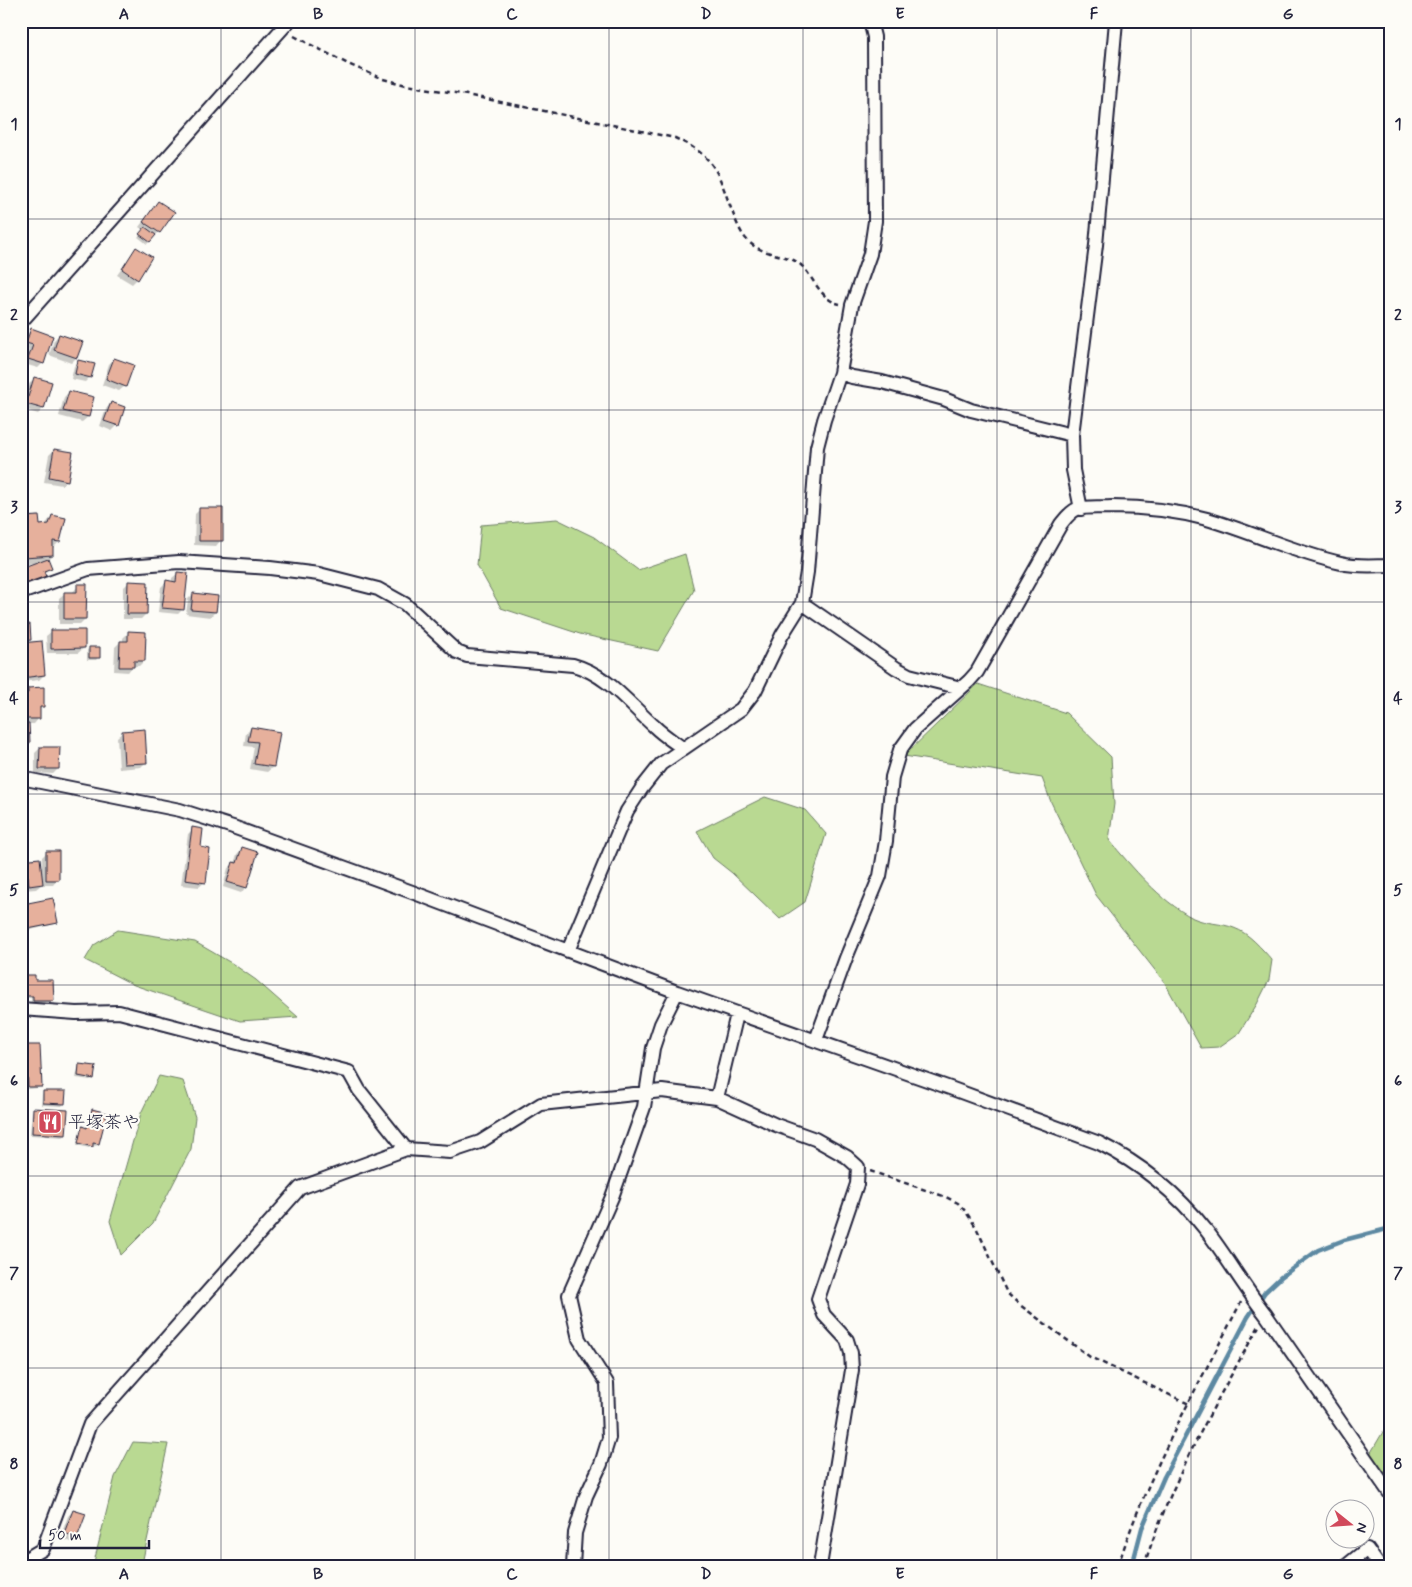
<svg xmlns="http://www.w3.org/2000/svg" width="1412" height="1587" font-family="Mynerve,'Klee One',sans-serif">
	<rect width="100%" height="100%" fill="#fdfcf7"/>
	<filter id="ink" filterUnits="userSpaceOnUse"><feTurbulence type="fractalNoise" baseFrequency=".02" numOctaves="2"/><feDisplacementMap in="SourceGraphic" scale="10" xChannelSelector="R" yChannelSelector="G"/><feConvolveMatrix kernelMatrix="1 2 1 2 8 2 1 2 1" color-interpolation-filters="sRGB"/></filter>
	<g filter="url(#ink)">
		<path fill="#b9d992" stroke="#6e7e66" d="M557 519 594 537 638 570 685 554 694 590 658 651 580 634 501 608 477 565 481 525Z
			M978 684 1066 713 1111 757 1114 804 1109 840C1133 868 1159 900 1193 918 1206 924 1222 923 1234 928 1249 933 1262 949 1272 960L1269 980 1257 1004 1239 1033 1219 1047 1201 1048 1165 983 1096 895 1051 802 1042 778 904 756Z
			M765 797 805 810 826 834 805 902 780 919 732 873 713 858 697 831Z
			M118 930 195 942 233 964 256 980 298 1017 240 1021 134 985 85 960 94 945Z
			M159 1076 183 1081 195 1117 191 1149 153 1223 121 1255 110 1221 141 1113Z
			M1391 1414V1485L1370 1454 1387 1425Z
			M133 1442 168 1444 143 1559 140 1566H93L115 1477Z"/>
		<path fill="#0003" d="M154 207 173 213 159 232 147 244 138 237 143 230 139 227Z
			M136 249 137 279 132 284 117 275Z
			M31 330 43 363 38 368 24 364 28 350 21 348 26 335Z
			M59 335 81 343 76 358 71 363 49 355 54 340Z
			M114 359 125 386 119 391 102 385 109 364Z
			M79 361 90 377 85 382 71 379 74 366Z
			M34 379 43 409 38 414 22 409 29 384Z
			M69 392 92 398 88 417 82 422 59 416 64 397Z
			M111 403 118 425 112 431 100 426 106 409Z
			M54 450 67 480 62 485 44 482 49 455Z
			M200 509 221 540 216 546 194 545 195 514Z
			M52 516 59 542 52 549V555L47 560 50 568 44 573 45 576 40 582 21 588V570L37 563 21 564V520L23 518 39 526H44Z
			M178 573 183 609 178 614 158 612 161 587 166 582H172V578Z
			M128 583 146 614 141 619H123V588Z
			M78 586 85 619 80 624H59V598L65 593H72Z
			M193 594 215 612 210 617 186 614 188 599Z
			M21 626 30 640 25 644 44 675 39 680 21 682Z
			M52 631 84 648 78 653H47L46 636Z
			M129 632 144 661 139 666H133L128 672 114 671 115 647 120 642H123V638Z
			M90 648 98 658 96 660H87V650Z
			M28 689 43 706 38 711 39 718 34 724H28V743L26 745H21V694Z
			M251 728 279 733 273 767 267 772 250 769 254 747 244 746 246 733Z
			M123 732 146 762 141 767 119 769 117 737Z
			M40 748 58 769 53 774 35 773V753Z
			M193 829 199 848 205 882 199 887 181 885 188 834Z
			M242 849 246 887 241 893 223 887 228 868 234 864 237 854Z
			M47 852 58 879 53 885H41L36 889 24 890 23 880 21 881V861L42 868V857Z
			M24 906 57 922 55 924 26 931 22 908Z
			M21 976 33 981 52 1000 50 1003H31V998H21Z
			M26 1047 41 1086 38 1088 26 1089 24 1049Z
			M80 1065 93 1078 90 1080 76 1078 78 1068Z
			M44 1092 64 1103 62 1106 41 1105 42 1094Z
			M34 1109 65 1135 63 1137 30 1135 32 1111Z
			M92 1110 98 1144 96 1146 92 1145 89 1148 77 1145 80 1130 83 1128H86L90 1112Z
			M73 1511 76 1537 71 1542 60 1538 68 1516Z"/>
		<g fill="none" stroke-linecap="round" stroke-linejoin="round">
			<path stroke="#5d89a2" stroke-width="4.5" d="M1132 1566 1142 1528 1164 1477 1248 1317 1265 1292 1281 1277 1318 1250 1344 1240 1391 1228"/>
		</g>
		<path fill="#e6b09c" stroke="#22223b" d="M158 201 175 212 160 233 143 222Z
			M145 227 156 235 150 242 139 234Z
			M136 247 152 257 138 280 122 269Z
			M31 328 53 336 44 364 28 359 33 345 26 343Z
			M59 334 83 342 77 358 54 350Z
			M114 358 134 365 126 387 106 379Z
			M78 360 95 364 91 378 75 374Z
			M34 377 52 382 44 409 26 404Z
			M69 391 94 397 89 417 63 411Z
			M111 402 125 407 119 426 104 421Z
			M54 449 73 452 68 481 49 477Z
			M199 508H223V541H199Z
			M52 515 66 518 60 542 53 541V555L24 557 22 517 39 516 40 525 49 524Z
			M48 558 52 568 44 571 46 577 21 586V568Z
			M177 572 188 573 184 610 162 608 166 580 176 582Z
			M128 581 148 582 147 614H127Z
			M77 584H87L86 619H64V592H77Z
			M193 593 218 596 216 612 191 610Z
			M30 624 31 640 21 641V625Z
			M51 630H85V648L51 649Z
			M128 631 146 632 145 661H134V667H119L120 641H128Z
			M42 641 45 675 22 678 21 643Z
			M89 647H100V658H89Z
			M44 687V707H40V719H21V693H28V688Z
			M21 723H29L30 743H21Z
			M251 727 280 732 274 767 254 764 258 742 248 741Z
			M145 729 147 763 124 764 122 731Z
			M40 747H60L59 769H39Z
			M192 827 203 829 201 847 210 849 206 883 185 880Z
			M242 847 258 852 247 888 227 882 233 862 237 863Z
			M46 851H59V880H46Z
			M40 858 43 884 29 886 28 876 21 877V860Z
			M53 898 58 923 28 929 23 904Z
			M21 975H35V980H53L54 1001H33V996H21Z
			M26 1045H40L42 1087H28Z
			M79 1064 96 1066 94 1079 78 1076Z
			M43 1091H66L65 1104 43 1103Z
			M33 1108 68 1110 66 1135 32 1133Z
			M92 1109 107 1113 99 1144 93 1143V1147L78 1143 82 1126 87 1128Z
			M73 1510 86 1514 77 1538 64 1533Z"/>
		<g fill="none" stroke-linecap="round" stroke-linejoin="round">
			<g stroke="#22223b" stroke-width="16">
				<path id="street" d="M21 322 289 21
					M840 373 852 377 882 382 944 399 971 410 1072 435
					M1081 509 1073 470 1072 435 1096 245 1116 21
					M21 593 88 569 179 562 270 568 319 574 378 589 405 604 457 652 467 656 573 665C607 674 629 704 655 727 663 735 673 741 682 748
					M802 603 896 668 909 675 961 688
					M21 778 180 810 233 827 412 892 677 992 950 1088 1099 1143C1141 1164 1177 1193 1206 1230 1227 1257 1244 1287 1266 1315L1391 1495
					M568 951 618 832 627 811 642 788 661 764 741 709 755 691 782 635 802 603 807 572 817 447 824 420 840 373 852 305 870 254 875 221 874 37 870 21
					M21 1009 76 1013 119 1012 349 1072 359 1090 406 1149 450 1152 480 1142 541 1104 662 1091 717 1098 776 1125 815 1139 847 1157 858 1167 857 1184 818 1299 824 1315 847 1340 851 1353 852 1370 820 1566
					M816 1040 846 958 880 876 886 841 892 777 900 750 915 729 969 681 977 672 1061 524C1065 519 1070 512 1077 509 1088 506 1101 508 1112 507 1143 507 1177 511 1207 519 1252 532 1295 553 1341 563 1357 567 1375 565 1391 565
					M717 1098 737 1014
					M21 1562 43 1549 90 1424 300 1188 406 1149
					M573 1566 575 1533 586 1496 601 1464 609 1438 607 1383 579 1339 569 1295 612 1197 644 1107 653 1048 661 1024 677 992
					M1346 1566 1367 1549 1379 1566"/>
			</g>
			<path stroke="#22223b" stroke-width="2.5" stroke-dasharray="5 4" stroke-linecap="butt" d="M294 36 348 64 383 79 406 85 467 95 675 138C716 157 717 171 732 211 736 221 740 233 748 241 763 257 791 253 803 267 814 279 822 301 840 304
				M870 1171 946 1197 958 1203 966 1212 976 1227 1007 1293 1020 1305 1090 1357 1189 1404
				M1118 1566C1147 1474 1197 1388 1241 1302
				M1144 1566C1171 1481 1215 1403 1259 1326"/>
			<use href="#street" stroke="#fdfcf7" stroke-width="12"/>
		</g>
	</g>
	<path fill="none" stroke="#22223b" stroke-width="1" stroke-opacity="0.55" d="M221 21V1566M415 21V1566M609 21V1566M803 21V1566M997 21V1566M1191 21V1566M21 219H1391M21 410H1391M21 602H1391M21 794H1391M21 985H1391M21 1176H1391M21 1368H1391"/>
	<defs>
		<g id="restaurant-square" transform="scale(1.25)"><rect x="-9" y="-9" width="18" height="18" rx="4" fill="#d1495b" stroke="#fdfcf7"/><path d="M-5-6h1v4h1v-4h1v4h1v-4h1v5L-1.5 .5V6h-2V.5L-5-1ZM5-6V6H3V1.5H1.5Q1.5-4 5-6Z" fill="#fff"/></g>
	</defs>
	<g fill-rule="evenodd">
		<use href="#restaurant-square" x="50" y="1122"/>
	</g>
	<g text-anchor="middle" stroke-width="4.5" stroke-linejoin="round" paint-order="stroke">
		<g font-size="18" fill="#22223b" stroke="#fdfcf7" text-anchor="start">
			<text x="68" y="1128">平塚茶や</text>
		</g>
	</g>
	<rect width="1412" height="1587" fill="none" stroke="#fdfcf7" stroke-width="55"/>
	<g transform="translate(1350 1524) rotate(107)"><circle r="24" fill="#fdfcf7" stroke="#a5a5ac"/>
	<path d="M0-4L9 19L0 12L-9 19Z" fill="#d1495b"/>
	<text y="-8" font-size="14" font-weight="bold" text-anchor="middle" fill="#22223b">N</text>
	</g>
	<path d="M40 1540v8h109v-8" fill="none" stroke="#22223b" stroke-width="2.5"/>
	<text x="48" y="1540" font-size="15" fill="#22223b" stroke="#fdfcf7" stroke-width="4" paint-order="stroke">50 m</text>
	<rect x="28" y="28" width="1356" height="1532" fill="none" stroke="#22223b" stroke-width="2"/>
	<g font-size="16" text-anchor="middle" font-weight="bold" fill="#22223b">
		<text x="124" y="19">A</text>
		<text x="318" y="19">B</text>
		<text x="512" y="19">C</text>
		<text x="706" y="19">D</text>
		<text x="900" y="19">E</text>
		<text x="1094" y="19">F</text>
		<text x="1288" y="19">G</text>
		<text x="14" y="129">1</text>
		<text x="1398" y="129">1</text>
		<text x="14" y="320">2</text>
		<text x="1398" y="320">2</text>
		<text x="14" y="512">3</text>
		<text x="1398" y="512">3</text>
		<text x="14" y="703">4</text>
		<text x="1398" y="703">4</text>
		<text x="14" y="895">5</text>
		<text x="1398" y="895">5</text>
		<text x="14" y="1086">6</text>
		<text x="1398" y="1086">6</text>
		<text x="14" y="1278">7</text>
		<text x="1398" y="1278">7</text>
		<text x="14" y="1469">8</text>
		<text x="1398" y="1469">8</text>
		<text x="124" y="1579">A</text>
		<text x="318" y="1579">B</text>
		<text x="512" y="1579">C</text>
		<text x="706" y="1579">D</text>
		<text x="900" y="1579">E</text>
		<text x="1094" y="1579">F</text>
		<text x="1288" y="1579">G</text>
	</g>
</svg>
